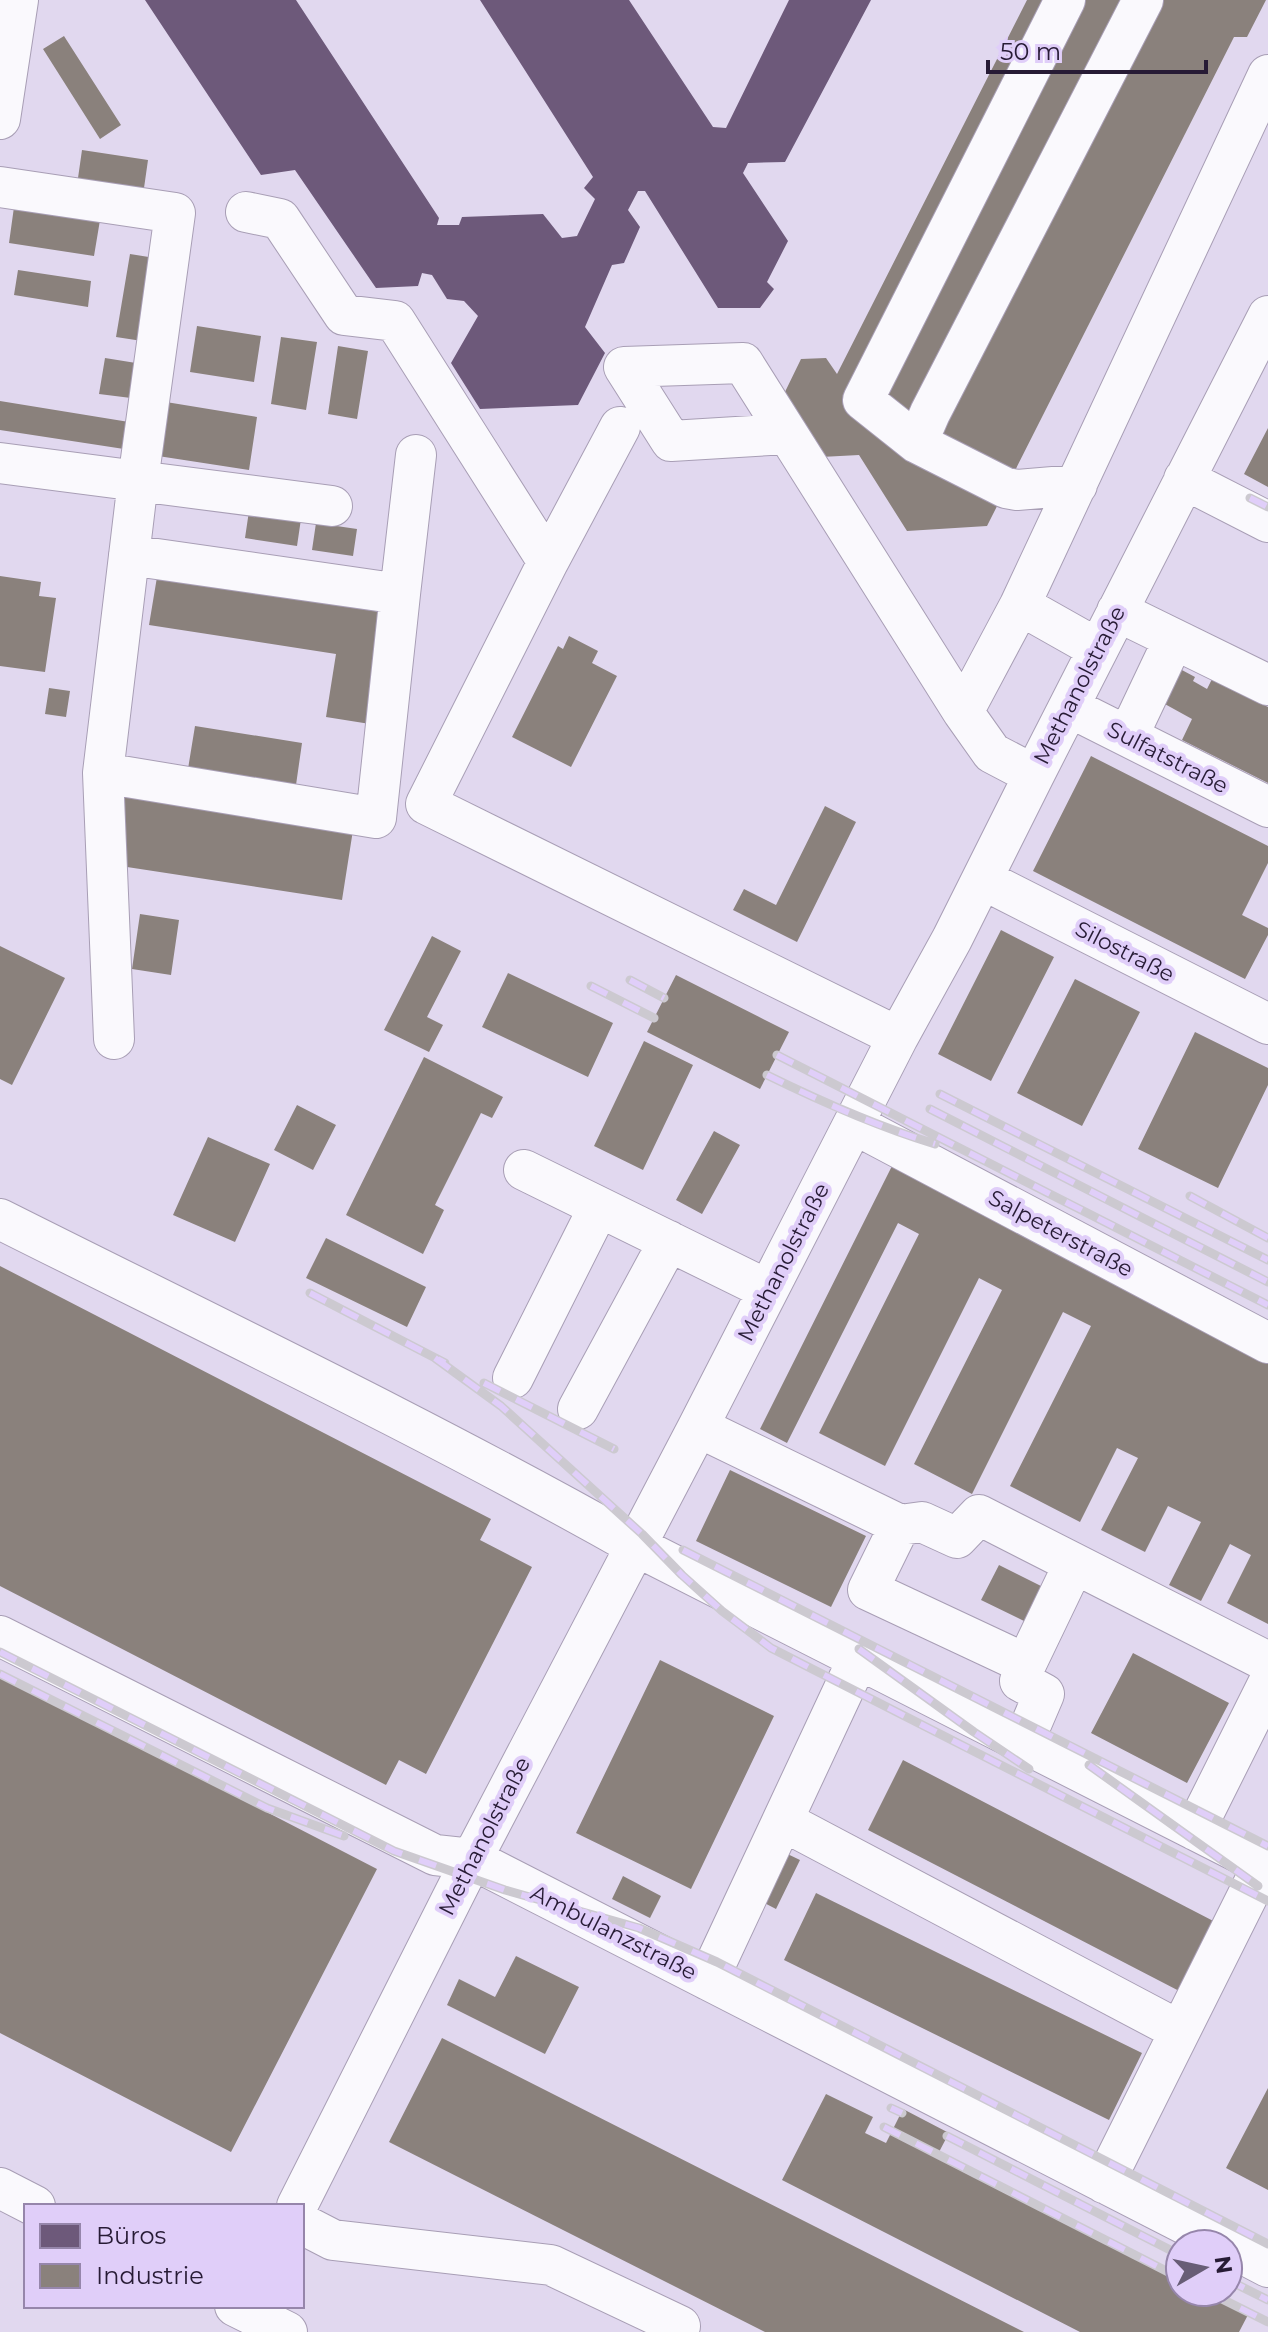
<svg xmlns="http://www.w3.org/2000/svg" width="1268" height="2332" font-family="Montserrat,sans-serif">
	<rect width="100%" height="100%" fill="#e1d8ef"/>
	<path fill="#6d597a" d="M145 0H296L439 218 437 225H459L462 217 543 214 562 238 577 236 595 199 584 188 593 177 480 0H629L713 127 726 128 789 0H871L785 162 748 163 743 173 788 241 767 282 774 289 760 308H718L645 191H638L628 210 640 227 624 263 612 265 585 327 605 353 578 405 480 409 451 363 478 316 464 301 447 299 432 275 422 273 418 286 376 288 295 170 261 175Z"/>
	<path fill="#8a817c" d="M1027 0H1266L1247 37H1234L987 526 907 531 859 455 821 457 783 396 801 359 826 358 837 374Z
		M64 36 121 125 100 139 43 49Z
		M82 150 148 160 143 195 77 185Z
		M14 207 100 220 94 256 9 243Z
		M130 254 155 258 142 341 116 337Z
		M18 270 91 281 88 307 14 295Z
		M197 326 261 336 254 382 190 372Z
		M281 337 317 342 306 410 271 404Z
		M338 346 368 351 357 419 328 414Z
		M105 358 136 363 131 398 99 394Z
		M0 401 129 422 124 449 0 430Z
		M166 402 257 417 249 470 158 456Z
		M1268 428V487L1244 474Z
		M249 511 301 519 297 546 245 538Z
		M316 523 357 529 353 556 312 550Z
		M0 576 41 582 39 596 56 598 45 672 0 666Z
		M157 577 387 613 370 724 326 717 336 654 149 625Z
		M569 636 598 651 592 663 617 676 571 767 512 737 558 646 563 649Z
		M1180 669 1195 677 1193 681 1207 689 1212 679 1268 707V783L1182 740 1192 719 1163 703Z
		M49 688 70 691 66 717 45 714Z
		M195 726 302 743 295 792 187 775Z
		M1091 756 1268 846V863L1242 915 1268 928V935L1245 979 1033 871Z
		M124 795 353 830 342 900 114 865Z
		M825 806 856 822 797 942 733 910 744 889 776 905Z
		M140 914 179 920 171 975 132 969Z
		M1001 930 1054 957 991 1081 938 1054Z
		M432 936 461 951 427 1017 443 1025 429 1052 384 1030Z
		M0 946 65 978 12 1085 0 1079Z
		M508 973 613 1023 588 1077 482 1027Z
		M676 975 789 1032 760 1089 647 1032Z
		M1075 979 1140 1012 1082 1126 1017 1093Z
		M1195 1032 1268 1068V1085L1218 1188 1138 1149Z
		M644 1041 693 1065 643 1170 594 1146Z
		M424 1057 503 1097 492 1118 481 1113 435 1205 444 1210 423 1254 346 1215Z
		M297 1105 336 1125 313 1170 274 1150Z
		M714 1131 740 1145 702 1214 676 1200Z
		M208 1137 270 1164 235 1242 173 1215Z
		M893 1164 1268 1353V1624L1227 1603 1251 1555 1230 1544 1201 1601 1169 1585 1201 1522 1168 1506 1145 1552 1101 1530 1138 1458 1117 1448 1080 1522 1010 1486 1091 1326 1063 1312 972 1494 914 1464 1002 1290 979 1278 885 1466 819 1433 919 1234 898 1223 787 1443 760 1429Z
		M326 1238 426 1287 407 1327 306 1278Z
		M0 1266 491 1519 480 1540 532 1567 426 1774 399 1760 386 1785 0 1586Z
		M730 1470 866 1536 831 1607 696 1541Z
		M999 1565 1041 1586 1024 1621 981 1600Z
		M1133 1653 1229 1703 1187 1783 1091 1733Z
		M660 1660 774 1716 691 1889 576 1833Z
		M0 1674 377 1869 231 2152 0 2033Z
		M903 1760 1221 1925 1185 1994 868 1830Z
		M775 1848 800 1860 776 1909 751 1896Z
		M623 1876 661 1896 650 1918 612 1899Z
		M816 1893 1142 2053 1109 2120 784 1960Z
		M516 1956 579 1987 545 2054 447 2005 459 1979 495 1997Z
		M442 2038 1024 2332H765L389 2142Z
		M1268 2088V2190L1226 2168Z
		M826 2094 873 2117 865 2133 886 2143 903 2109 949 2133 939 2152 1180 2276V2292H1212L1250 2311 1239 2332H1080L782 2180Z"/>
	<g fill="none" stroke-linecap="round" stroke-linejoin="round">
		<g stroke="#a89eb5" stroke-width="42">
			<path id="minor" d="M1065 0 863 400 917 443 1006 488 1017 490 1077 485
				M0 119 18 0
				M0 187 175 213 138 481 332 506
				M246 212 280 219 344 315 395 321 548 562
				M620 427 548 562 426 804 898 1037
				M787 434 671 441 624 367 743 363 963 712
				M917 443 930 413 1143 0
				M0 463 138 481 103 773 376 818 400 594 129 555
				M1184 479 1268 522
				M400 594 416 455
				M1020 605 1268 75
				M1117 611 1268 685
				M1069 707 1268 807
				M1128 736 1174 639
				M103 773 114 1039
				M1034 775 992 753 963 712 1020 605 1098 649
				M982 879 1268 1024
				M854 1124 1268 1343
				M524 1170 768 1290
				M0 1219C213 1326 429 1429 636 1546L1268 1867
				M513 1378 599 1207
				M578 1409 669 1241
				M698 1427 900 1525 922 1522 957 1538 979 1515 1268 1662
				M900 1525 868 1590 1026 1664 1020 1681 1044 1694 1023 1743
				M0 1636 435 1855 472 1859 1224 2244
				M1026 1664 1074 1564
				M783 1821 1180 2031
				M1195 1830 1268 1684
				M708 1980 858 1659
				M1104 2183 1263 1865
				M0 2188 35 2206
				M297 2206 472 1859 698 1427 898 1037 952 939 1034 775 1268 316
				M302 2224 333 2240 551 2265 680 2326
				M1228 2246 1268 2267
				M235 2306 287 2332"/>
		</g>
		<use href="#minor" stroke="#faf9fd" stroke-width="40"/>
		<g stroke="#ccc9d0" stroke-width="9">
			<path id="rail" d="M1250 498 1268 507
				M630 980 664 998
				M591 986 654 1018
				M777 1055 1268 1305
				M767 1075C822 1102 876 1126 935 1144
				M940 1094 1268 1260
				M930 1109 1268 1282
				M1190 1196 1268 1238
				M310 1293 445 1363
				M435 1358 501 1406 642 1534 682 1575 722 1611 771 1648 1268 1901
				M484 1383 614 1449
				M683 1550 1268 1846
				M859 1649 974 1732 1029 1769
				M0 1652 394 1851 505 1890 639 1928 717 1962 1268 2244
				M0 1674 267 1808 344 1836
				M1089 1765 1258 1886
				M891 2108 902 2113
				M884 2127 1180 2278
				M947 2136 1180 2255
				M1228 2280 1268 2300
				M1208 2292 1268 2322"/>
		</g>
		<use href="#rail" stroke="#e0cef9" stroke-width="6" stroke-dasharray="18" stroke-linecap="butt"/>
	</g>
	<g text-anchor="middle" stroke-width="8" stroke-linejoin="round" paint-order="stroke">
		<g font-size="22" fill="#271b35" stroke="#e0cef9">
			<text transform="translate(1079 685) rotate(-63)" y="8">Methanolstraße</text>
			<text transform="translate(1168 757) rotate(27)" y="8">Sulfatstraße</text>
			<text transform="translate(1125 951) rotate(27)" y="8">Silostraße</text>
			<text transform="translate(1061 1233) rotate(28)" y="8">Salpeterstraße</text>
			<text transform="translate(783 1262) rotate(-63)" y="8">Methanolstraße</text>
			<text transform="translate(484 1836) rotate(-63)" y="8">Methanolstraße</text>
			<text transform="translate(614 1932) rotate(27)" y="8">Ambulanzstraße</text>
		</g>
	</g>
	<rect x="24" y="2204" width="280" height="104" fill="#e0cef9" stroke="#9686ab" stroke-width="2"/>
	<rect x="40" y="2224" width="40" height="24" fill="#6d597a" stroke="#9686ab" stroke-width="2"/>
	<text x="96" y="2244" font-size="24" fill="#271b35">Büros</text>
	<rect x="40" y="2264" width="40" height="24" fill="#8a817c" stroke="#9686ab" stroke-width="2"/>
	<text x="96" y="2284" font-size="24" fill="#271b35">Industrie</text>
	<g transform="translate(1204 2268) rotate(81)"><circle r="38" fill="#e0cef9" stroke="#9686ab" stroke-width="2"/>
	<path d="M0-6L14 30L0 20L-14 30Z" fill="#685d76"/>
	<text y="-12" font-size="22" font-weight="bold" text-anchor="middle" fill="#271b35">N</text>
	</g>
	<path d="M988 60v12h218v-12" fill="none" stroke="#271b35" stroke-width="4"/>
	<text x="1000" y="60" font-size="24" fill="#271b35" stroke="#e0cef9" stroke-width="6" paint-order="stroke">50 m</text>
</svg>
